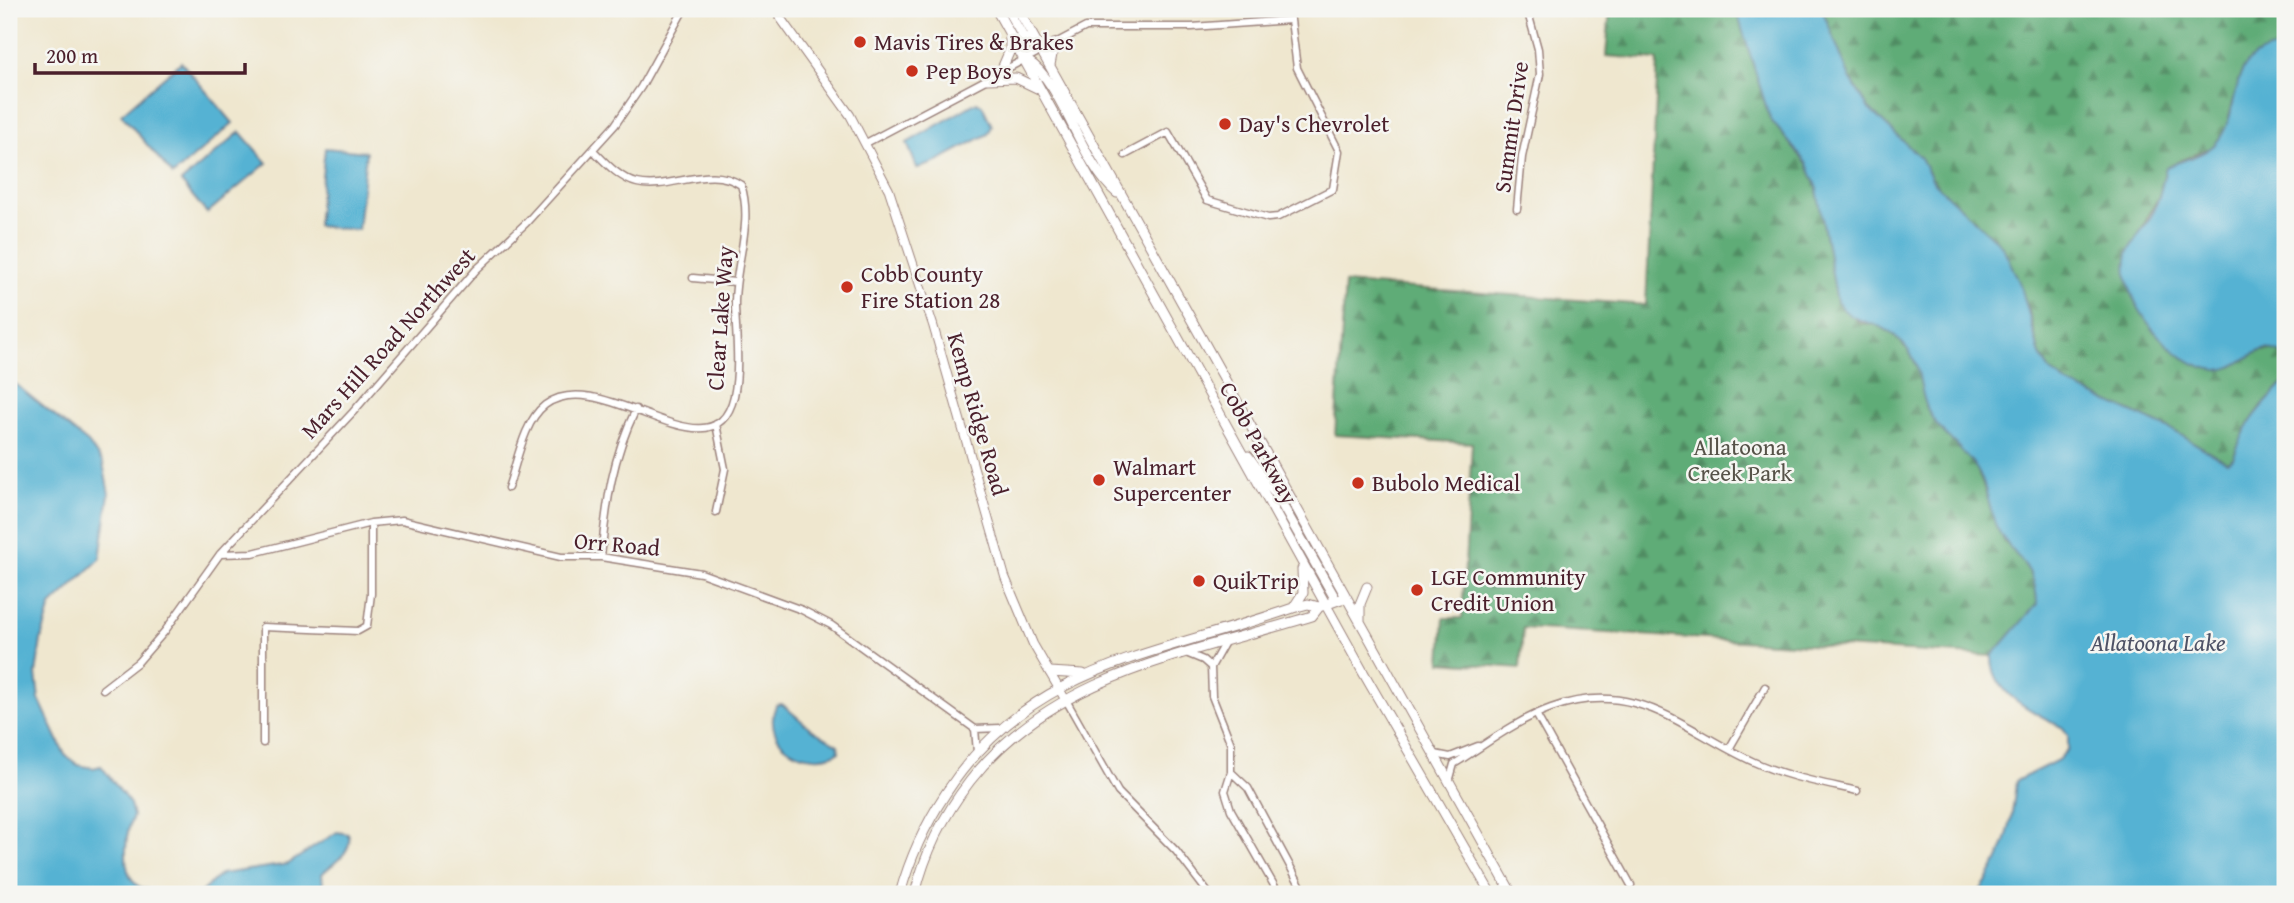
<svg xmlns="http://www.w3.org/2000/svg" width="2294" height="903" font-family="'Gentium Book Plus',serif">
	<defs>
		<pattern id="forest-firs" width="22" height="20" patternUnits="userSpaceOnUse" patternTransform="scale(1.75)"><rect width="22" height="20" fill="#5eac77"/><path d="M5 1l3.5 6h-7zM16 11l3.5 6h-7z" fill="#508b62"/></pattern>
	</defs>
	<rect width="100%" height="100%" fill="#f6f6f2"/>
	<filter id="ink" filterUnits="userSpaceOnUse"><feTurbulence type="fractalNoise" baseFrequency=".0143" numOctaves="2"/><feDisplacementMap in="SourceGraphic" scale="14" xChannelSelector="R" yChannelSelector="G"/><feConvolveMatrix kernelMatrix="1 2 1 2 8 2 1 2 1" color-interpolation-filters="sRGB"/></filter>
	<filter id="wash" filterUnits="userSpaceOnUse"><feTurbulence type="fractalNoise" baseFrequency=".00686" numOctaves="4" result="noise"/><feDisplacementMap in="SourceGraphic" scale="28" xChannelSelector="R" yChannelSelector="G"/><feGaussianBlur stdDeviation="1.57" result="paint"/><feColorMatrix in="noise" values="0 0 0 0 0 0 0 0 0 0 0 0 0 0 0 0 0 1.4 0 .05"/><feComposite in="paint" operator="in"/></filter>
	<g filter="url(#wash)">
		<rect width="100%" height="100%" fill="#efe7cf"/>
		<path fill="url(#forest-firs)" stroke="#546651" stroke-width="2" d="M1610 9H1736L1770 119 1807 164 1817 189 1837 302 1860 323 1878 325 1894 335 1909 351 1920 371 1927 408 1939 427 1961 447 1977 469 2004 541 2032 571 2038 604 1992 656 1523 628 1520 668 1441 662 1444 618H1462L1472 443 1335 435 1345 283 1646 305 1658 60 1606 56Z
			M1822 9H2285V48L2265 51 2236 91 2226 129 2213 147 2166 167 2160 194 2128 255 2132 290 2144 315 2232 367C2250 355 2264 344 2285 355V382C2258 411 2248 419 2233 459L2227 462 2172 430 2068 384 2050 371 2040 355 2028 307 2003 247 1934 183 1921 158 1869 109 1850 78Z"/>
		<path fill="#54b2d3" stroke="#4f687f" stroke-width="2" d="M1736 9H1822L1850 78 1869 109 1921 158 1934 183 2003 247 2021 286 2040 355 2050 371 2068 384 2172 430 2227 462 2233 458C2248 419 2258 411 2285 382V894H1978C2005 856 2012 827 2016 781L2058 760 2068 749V735L2063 728C2033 711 1991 695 1992 656L2037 604C2036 561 2012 560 1996 526 1988 507 1987 483 1974 465 1960 446 1936 430 1927 408 1915 377 1925 363 1895 336 1876 318 1855 328 1837 302L1817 189 1807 164 1770 119Z
			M2285 48V355L2267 349C2249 352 2237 370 2218 370 2174 369 2116 298 2128 254 2131 242 2143 229 2150 218 2159 202 2162 185 2166 167 2180 161 2205 155 2215 144 2246 111 2221 49 2285 48Z
			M181 62 233 123 173 175 121 114Z
			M977 102 982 105 992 126 988 134 932 164 917 168 907 143Z
			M240 132 267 163 207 213 181 182Z
			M325 148 366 152 358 230 317 226Z
			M9 379 88 443 103 463 109 494 100 559 51 606 41 640 36 674 39 699 65 755 78 765 93 768 101 766 130 804 133 816C126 831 121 868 134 882 142 892 159 891 171 894H9V454L14 451 9 444Z
			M782 704 811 729 838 745 839 752C808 768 760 745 776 705Z
			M337 832 348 834C355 851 333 863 322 874L323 885 329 894H195L200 893 221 874 288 864Z"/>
	</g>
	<g filter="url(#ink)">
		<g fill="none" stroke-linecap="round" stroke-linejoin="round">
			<g stroke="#9c837d" stroke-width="9">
				<path id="street" d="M866 143 1086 27H1192L1291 20 1297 68 1339 151 1333 189 1278 217 1268 218 1207 200 1168 132 1125 155
					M1517 209 1522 157 1540 74 1538 49 1527 9
					M693 278 735 282
					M508 488C517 464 523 422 545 405 602 362 714 483 734 396 740 368 736 335 735 306 734 265 754 224 741 185 710 163 670 191 637 183 620 179 605 162 593 150
					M716 512 725 469 716 424
					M220 554 253 553 371 523 402 520 561 557H601L701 573 802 610 831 625 975 729 1000 728
					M601 557C607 501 611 461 636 409
					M1225 642 1211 667 1212 696 1231 744V772L1225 791 1231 810 1279 894
					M1186 653 1203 660 1211 667
					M103 689 138 662 165 631 220 554 353 412 476 270 526 223 615 125 641 87 684 9
					M1066 700 1118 792 1176 851 1209 894
					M1536 714 1631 885
					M975 729 977 752
					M263 743V627L358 631 367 626 371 594V523
					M1729 749 1765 687
					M1435 754 1450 757 1478 746
					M1231 772 1248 788 1305 894
					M1449 782 1454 764C1486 744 1515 721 1551 708 1637 677 1683 730 1754 762 1787 777 1822 783 1857 791"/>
			</g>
			<g stroke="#9c837d" stroke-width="10">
				<path id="secondary" d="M774 9 850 115 889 190 933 325 1005 577 1033 644 1065 699"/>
			</g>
			<g stroke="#9c837d" stroke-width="11">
				<path id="primary" d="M996 9 1363 672 1491 894
					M1007 9 1023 37 1040 50
					M1018 9 1512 894
					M1028 61C1063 82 1080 163 1117 193
					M1050 65 1054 44
					M1001 71 1010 50V36
					M987 79 1016 78 1039 89
					M1248 456 1276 494 1336 600
					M1294 607 1303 593 1302 569
					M1360 620V604L1367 587
					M1050 672 1083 674
					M900 894C910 857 925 825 946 793 1031 663 1159 655 1293 608L1308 604 1319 607
					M915 894C925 852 943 816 970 781 1054 673 1189 654 1312 616L1319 607 1344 598"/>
			</g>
			<use href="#street" stroke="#fff" stroke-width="6"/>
			<use href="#secondary" stroke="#fff" stroke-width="8"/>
			<use href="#primary" stroke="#fff" stroke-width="9"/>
		</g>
	</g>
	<g fill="#c8321e" stroke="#f6f6f2" stroke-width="2.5">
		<circle cx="860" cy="42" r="7"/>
		<circle cx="912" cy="71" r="7"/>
		<circle cx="1225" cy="124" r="7"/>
		<circle cx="847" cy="287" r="7"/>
		<circle cx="1099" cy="480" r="7"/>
		<circle cx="1358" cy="483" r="7"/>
		<circle cx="1199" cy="581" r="7"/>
		<circle cx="1417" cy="590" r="7"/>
	</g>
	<g text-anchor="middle" stroke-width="5" stroke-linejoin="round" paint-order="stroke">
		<g font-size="23" fill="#4a1f2b" stroke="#f6f6f2" text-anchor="start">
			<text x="874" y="50">Mavis Tires &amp; Brakes</text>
			<text x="926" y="79">Pep Boys</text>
			<text x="1239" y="132">Day's Chevrolet</text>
			<text x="861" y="282">Cobb County<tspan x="861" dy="26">Fire Station 28</tspan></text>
			<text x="1113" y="475">Walmart<tspan x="1113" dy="26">Supercenter</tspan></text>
			<text x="1372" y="491">Bubolo Medical</text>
			<text x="1431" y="585">LGE Community<tspan x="1431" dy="26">Credit Union</tspan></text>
			<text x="1213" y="589">QuikTrip</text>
		</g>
		<g font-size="23" fill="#4a1f2b" stroke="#f6f6f2">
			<text transform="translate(1511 127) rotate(-82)" y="8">Summit Drive</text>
			<text transform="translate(720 318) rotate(-86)" y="8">Clear Lake Way</text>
			<text transform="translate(388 343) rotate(-48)" y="8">Mars Hill Road Northwest</text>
			<text transform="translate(978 414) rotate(74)" y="8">Kemp Ridge Road</text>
			<text transform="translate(1259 443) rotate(61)" y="8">Cobb Parkway</text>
			<text transform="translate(617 544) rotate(5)" y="8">Orr Road</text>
		</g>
		<g font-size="23" fill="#565248" stroke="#f6f6f2">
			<text x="1740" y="455">Allatoona<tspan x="1740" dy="26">Creek Park</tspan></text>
		</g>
		<g font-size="24" font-style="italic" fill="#4e5266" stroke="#f6f6f2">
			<text x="2158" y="651">Allatoona Lake</text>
		</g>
	</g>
	<rect width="2294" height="903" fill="none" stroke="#f6f6f2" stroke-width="35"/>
	<path d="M35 63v10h210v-10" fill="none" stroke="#4a1f2b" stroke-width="3.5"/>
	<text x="46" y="63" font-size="21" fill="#4a1f2b" stroke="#f6f6f2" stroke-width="5" paint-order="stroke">200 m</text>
</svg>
